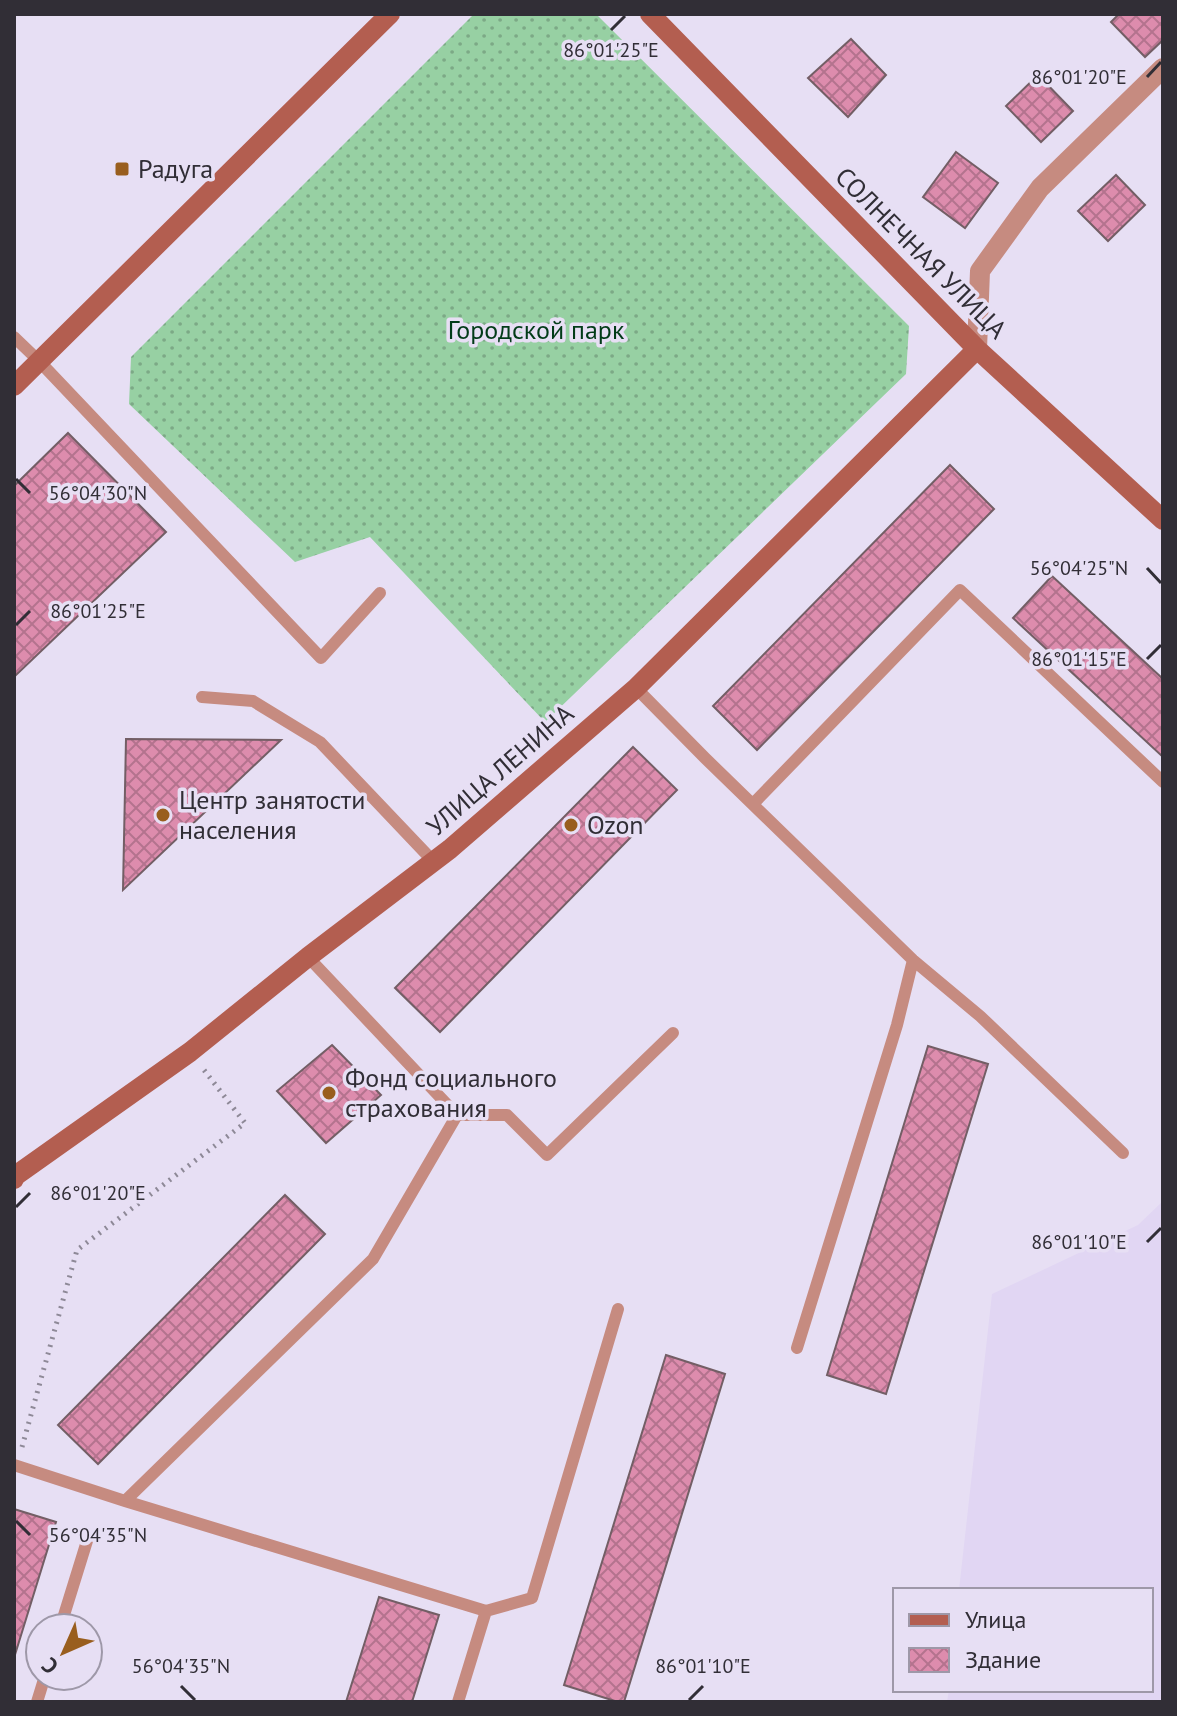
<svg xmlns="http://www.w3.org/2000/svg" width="1177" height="1716" font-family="'PT Sans',sans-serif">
	<defs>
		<pattern id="grass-dots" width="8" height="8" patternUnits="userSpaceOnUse" patternTransform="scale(2)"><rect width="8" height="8" fill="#97d0a3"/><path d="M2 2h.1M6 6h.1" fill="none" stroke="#7ca986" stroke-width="1.8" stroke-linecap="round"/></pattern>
		<pattern id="building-cross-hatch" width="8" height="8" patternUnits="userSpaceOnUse" patternTransform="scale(2)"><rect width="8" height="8" fill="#dd8cad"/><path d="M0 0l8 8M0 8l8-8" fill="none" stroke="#b4738e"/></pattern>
	</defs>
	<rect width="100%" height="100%" fill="#e7dff4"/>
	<path fill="#e1d6f3" d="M1163 1201V1702H947L949 1690H1151V1590H959L992 1294 1138 1225Z"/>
	<path fill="url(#grass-dots)" d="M474 14H596L909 326 906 374 545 722 370 537 295 562 129 404 131 357Z"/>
	<path fill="url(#building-cross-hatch)" stroke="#735e65" stroke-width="2" d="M1119 14H1163V40L1145 57 1111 22Z
		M851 39 886 75 848 117 808 78Z
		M1038 75 1073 111 1041 142 1006 106Z
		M956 152 998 183 965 228 923 197Z
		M1116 175 1145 205 1108 241 1078 211Z
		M68 433 166 532 14 677V486Z
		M950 465 994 509 757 750 713 706Z
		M1052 576 1163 679V757L1013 618Z
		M126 739 281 740 123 890Z
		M633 747 677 790 440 1032 395 988Z
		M332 1045 381 1095 326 1143 277 1091Z
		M928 1046 988 1064 886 1394 827 1375Z
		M285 1195 325 1234 98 1464 58 1425Z
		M666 1355 725 1374 624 1702H618L564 1685Z
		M14 1509 56 1522 14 1658Z
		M379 1597 439 1615 412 1702H346Z"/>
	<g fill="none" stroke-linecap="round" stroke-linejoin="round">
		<path stroke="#8e8997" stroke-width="5" stroke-dasharray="2 6" stroke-linecap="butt" d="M22 1447 77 1250 245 1123 204 1070"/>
		<path stroke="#c68b80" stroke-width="12" d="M14 337 39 361 321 658 380 593
			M636 688 705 758 913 960 980 1016 1123 1153
			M202 697 253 701 320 742 433 861
			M753 804 960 590 1163 782
			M457 1115H507L547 1155 673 1033
			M797 1348 897 1025 913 960
			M14 1465 125 1501 486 1611 458 1702
			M125 1501 373 1259 457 1115 308 957
			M486 1611 532 1598 618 1309
			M60 1628 87 1541
			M37 1702 45 1676"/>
		<path stroke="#c68b80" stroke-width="20" d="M977 349 980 271 1040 188 1163 68"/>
		<path stroke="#b35e50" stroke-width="20" d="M650 14 977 349 1163 520
			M14 386 390 14
			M14 1179 15 1176 190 1052 308 957 450 849 636 688 977 349"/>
	</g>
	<path fill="none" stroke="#312e36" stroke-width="3" d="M611 30 625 16M1147 77 1161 62M16 479 30 493M1147 568 1161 583M16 625 30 611M1147 659 1161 645M16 1207 30 1193M1147 1242 1161 1228M16 1521 30 1535M181 1686 195 1700M689 1700 703 1686"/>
	<g fill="#995e1e" stroke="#e7dff4" stroke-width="3">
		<rect x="114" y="161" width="16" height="16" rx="4"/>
		<circle cx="163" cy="815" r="8"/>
		<circle cx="571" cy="825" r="8"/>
		<circle cx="329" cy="1093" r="8"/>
	</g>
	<g text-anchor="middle" stroke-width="7" stroke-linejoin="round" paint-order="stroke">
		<g font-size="26" fill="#312e36" stroke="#e7dff4" text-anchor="start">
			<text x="138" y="178">Радуга</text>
			<text x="179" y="809">Центр занятости<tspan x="179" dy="30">населения</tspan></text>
			<text x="587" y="834">Ozon</text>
			<text x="345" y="1087">Фонд социального<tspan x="345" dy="30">страхования</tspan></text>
		</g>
		<g font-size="26" fill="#312e36" stroke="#e7dff4">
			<text transform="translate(921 253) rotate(45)" y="9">СОЛНЕЧНАЯ УЛИЦА</text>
			<text transform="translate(500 770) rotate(-41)" y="9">УЛИЦА ЛЕНИНА</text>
		</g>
		<g font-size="26" fill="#023b18" stroke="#e7dff4">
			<text x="536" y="339">Городской парк</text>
		</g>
	</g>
	<g font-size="20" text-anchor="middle" fill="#312e36" stroke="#e7dff4" stroke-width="7" stroke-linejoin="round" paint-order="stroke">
		<text x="611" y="57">86°01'25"E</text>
		<text x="1079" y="84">86°01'20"E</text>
		<text x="98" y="500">56°04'30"N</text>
		<text x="1079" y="575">56°04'25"N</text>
		<text x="98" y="618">86°01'25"E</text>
		<text x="1079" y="666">86°01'15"E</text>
		<text x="98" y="1200">86°01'20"E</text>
		<text x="1079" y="1249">86°01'10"E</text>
		<text x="98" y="1542">56°04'35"N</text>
		<text x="181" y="1673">56°04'35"N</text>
		<text x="703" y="1673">86°01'10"E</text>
	</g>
	<rect width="1177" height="1716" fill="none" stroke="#312e36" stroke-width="32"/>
	<rect x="893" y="1588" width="260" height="104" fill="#e7dff4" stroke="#9e98a8" stroke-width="2"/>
	<rect x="909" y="1614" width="40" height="12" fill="#b35e50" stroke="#9e98a8" stroke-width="2"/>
	<text x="965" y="1628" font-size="24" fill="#312e36">Улица</text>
	<rect x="909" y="1648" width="40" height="24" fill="url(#building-cross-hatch)" stroke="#9e98a8" stroke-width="2"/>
	<text x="965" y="1668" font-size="24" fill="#312e36">Здание</text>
	<g transform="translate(64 1652) rotate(225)"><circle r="38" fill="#e7dff4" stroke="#9e98a8" stroke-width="2"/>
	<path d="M0-6L14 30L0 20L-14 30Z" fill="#995e1e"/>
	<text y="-12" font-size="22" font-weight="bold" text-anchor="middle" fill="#312e36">С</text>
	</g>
</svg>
